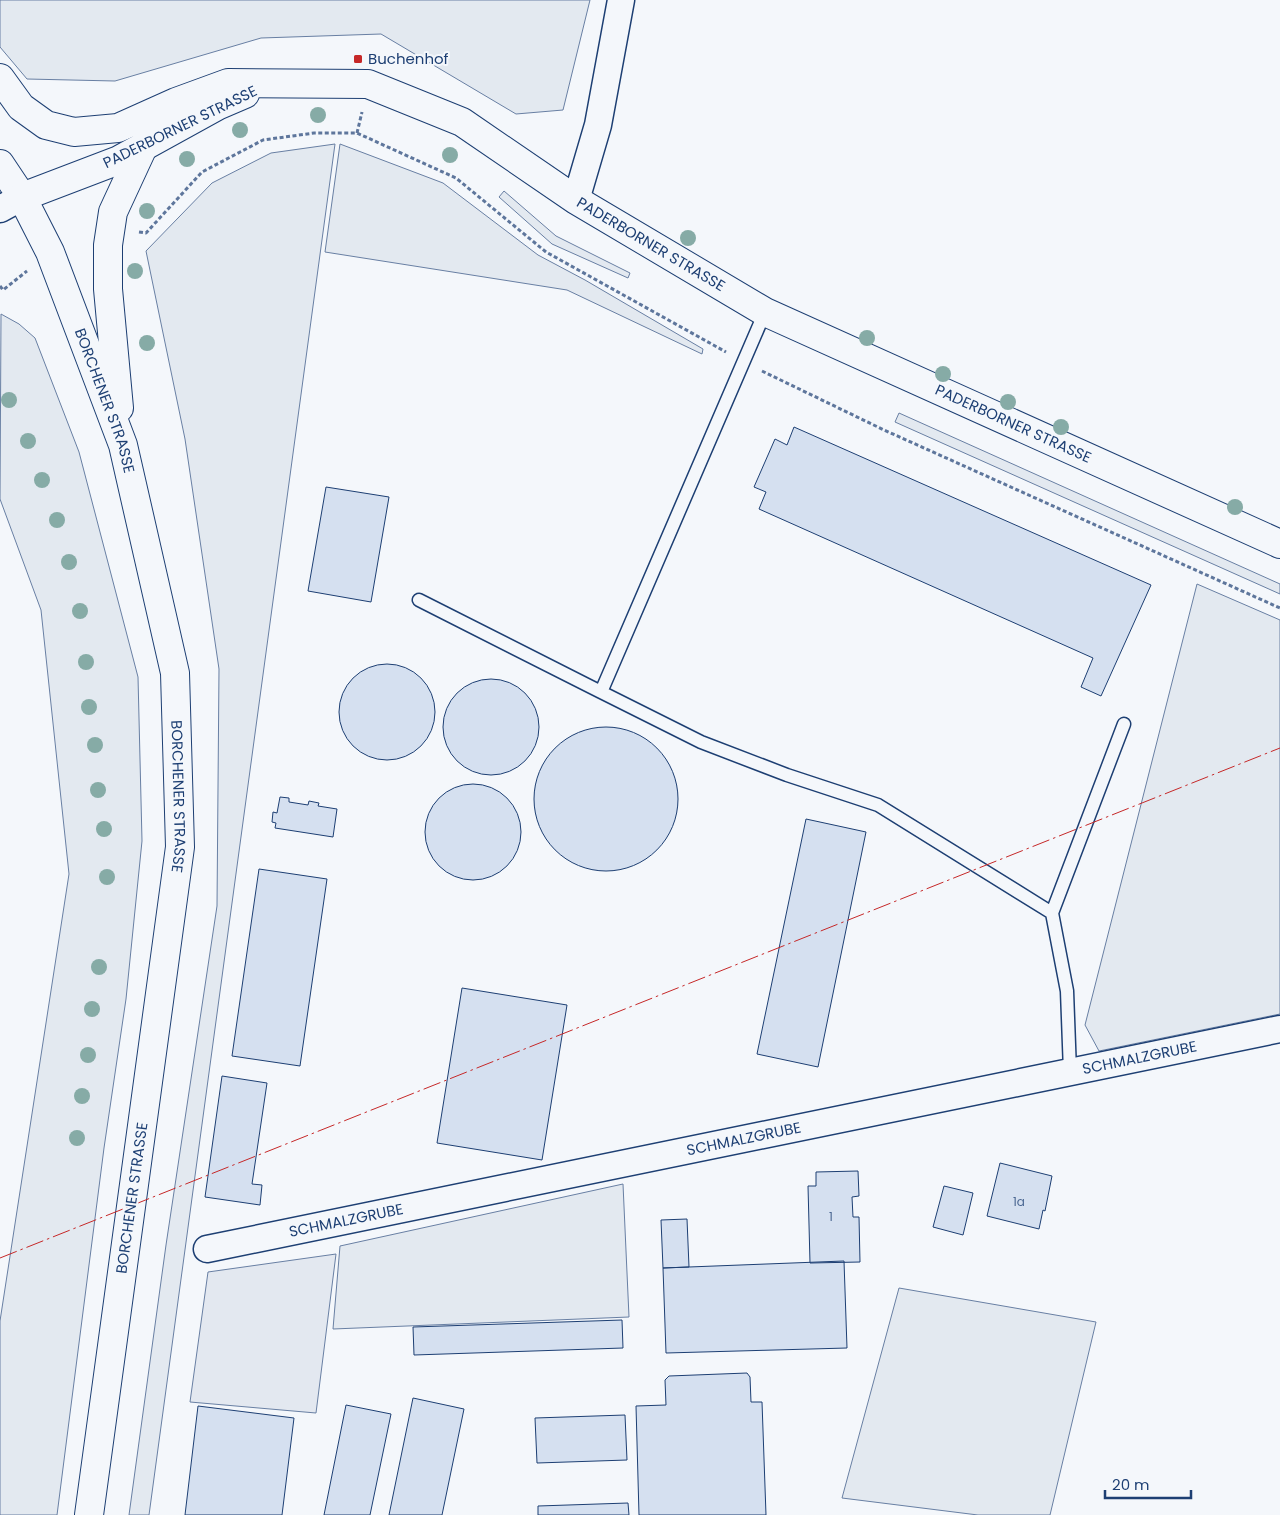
<svg xmlns="http://www.w3.org/2000/svg" width="1280" height="1515" font-family="Poppins,sans-serif">
	<rect width="100%" height="100%" fill="#f4f7fb"/>
	<path fill="#e3e9f0" stroke="#687fa3" d="M0 0H590L563 110 516 114 381 34 261 38 115 81 27 79 0 47Z
		M335 144 149 1515H129L166 1245 217 906 219 669 185 439 146 251 212 183 271 153Z
		M340 144 443 183 538 255 585 280 703 349 702 354 567 290 325 252Z
		M504 191 556 236 630 273 628 278 552 244 499 197Z
		M1 314 19 324 35 338 79 452 138 677 142 841 126 999 104 1148 57 1515H0V1321L69 874 41 610 0 499Z
		M899 413 1280 584V594L895 422Z
		M1197 584 1280 620V1014L1099 1051 1085 1025Z
		M623 1184 629 1317 333 1329 340 1246Z
		M899 1288 1096 1322 1050 1515H978L842 1498Z"/>
	<path fill="#e3e8f0" stroke="#687fa3" d="M336 1254 316 1413 190 1402 208 1272Z"/>
	<path fill="#d5e0f0" stroke="#1d3f73" d="M794 427 1151 585 1101 696 1081 687 1093 658 759 509 766 492 754 487 775 439 787 445Z
		M326 487 389 497 371 602 308 591Z
		M339 712a48 48 0 1 1 96 0a48 48 0 1 1-96 0Z
		M443 727a48 48 0 1 1 96 0a48 48 0 1 1-96 0Z
		M534 799a72 72 0 1 1 144 0a72 72 0 1 1-144 0Z
		M425 832a48 48 0 1 1 96 0a48 48 0 1 1-96 0Z
		M280 797 289 798V802L308 805 309 801 319 803 318 806 337 809 333 837 275 828 276 823 272 822 273 812 277 813Z
		M806 819 866 832 818 1067 757 1054Z
		M259 869 327 879 300 1066 232 1056Z
		M462 988 567 1005 542 1160 437 1143Z
		M222 1076 267 1083 252 1184 262 1185 260 1205 205 1197Z
		M1000 1163 1052 1176 1045 1211 1043 1210 1039 1229 987 1216Z
		M858 1171 859 1196 852 1197 853 1217H859L860 1262 810 1263 808 1186H816V1172Z
		M944 1186 973 1193 963 1235 933 1227Z
		M687 1219 689 1267 663 1268 661 1220Z
		M844 1261 847 1348 666 1353 663 1268Z
		M622 1320 623 1348 414 1355 413 1327Z
		M747 1373 750 1377 751 1402H762L766 1515H639L636 1406 666 1405 665 1380 669 1376Z
		M413 1398 464 1409 442 1515H389Z
		M346 1405 391 1414 370 1515H324Z
		M198 1406 294 1418 282 1515H185Z
		M625 1415 627 1460 537 1463 535 1418Z
		M628 1503 629 1515H538V1506Z"/>
	<g fill="none" stroke-linecap="round" stroke-linejoin="round">
		<g stroke="#1d3f73" stroke-width="15">
			<path id="lane" d="M765 312 601 692 701 742 787 775 878 805 1052 913 1067 991 1070 1072
				M419 600 601 692
				M1052 913 1124 724"/>
		</g>
		<g stroke="#1d3f73" stroke-width="29">
			<g id="street">
				<path d="M576 200 598 125 621 0"/>
				<path d="M0 209 22 197"/>
				<path id="s1" d="M207 1249 1280 1029"/>
			</g>
		</g>
		<g stroke="#1d3f73" stroke-width="30">
			<g id="secondary">
				<path id="s2" d="M0 78 21 107 46 125 74 132 118 128 176 102 228 83 368 84 462 122 576 200 765 312 1280 544"/>
				<path id="s3" d="M0 164 22 197 50 252 123 445 175 673 180 847 89 1515"/>
				<path d="M22 197 119 160 217 106 245 94"/>
				<path d="M119 408 108 289V245L113 212 144 145"/>
			</g>
		</g>
		<path stroke="#5e769c" stroke-width="3" stroke-dasharray="4 2.5" stroke-linecap="butt" d="M357 133 362 112
			M139 232 146 233 202 172 263 140 314 133H357L456 178 546 252 726 352
			M0 286 3 290 27 271
			M762 371 884 430 1280 608"/>
		<use href="#lane" stroke="#f4f7fb" stroke-width="12"/>
		<use href="#street" stroke="#f4f7fb" stroke-width="26"/>
		<use href="#secondary" stroke="#f4f7fb" stroke-width="28"/>
		<path stroke="#c62828" stroke-width="1" stroke-dasharray="18 4 2.5 4" stroke-linecap="butt" d="M0 1258 1280 748"/>
	</g>
	<g fill="#86aba6">
		<circle cx="318" cy="115" r="8"/>
		<circle cx="240" cy="130" r="8"/>
		<circle cx="450" cy="155" r="8"/>
		<circle cx="187" cy="159" r="8"/>
		<circle cx="147" cy="211" r="8"/>
		<circle cx="688" cy="238" r="8"/>
		<circle cx="135" cy="271" r="8"/>
		<circle cx="867" cy="338" r="8"/>
		<circle cx="147" cy="343" r="8"/>
		<circle cx="943" cy="374" r="8"/>
		<circle cx="9" cy="400" r="8"/>
		<circle cx="1008" cy="402" r="8"/>
		<circle cx="1061" cy="427" r="8"/>
		<circle cx="28" cy="441" r="8"/>
		<circle cx="42" cy="480" r="8"/>
		<circle cx="1235" cy="507" r="8"/>
		<circle cx="57" cy="520" r="8"/>
		<circle cx="69" cy="562" r="8"/>
		<circle cx="80" cy="611" r="8"/>
		<circle cx="86" cy="662" r="8"/>
		<circle cx="89" cy="707" r="8"/>
		<circle cx="95" cy="745" r="8"/>
		<circle cx="98" cy="790" r="8"/>
		<circle cx="104" cy="829" r="8"/>
		<circle cx="107" cy="877" r="8"/>
		<circle cx="99" cy="967" r="8"/>
		<circle cx="92" cy="1009" r="8"/>
		<circle cx="88" cy="1055" r="8"/>
		<circle cx="82" cy="1096" r="8"/>
		<circle cx="77" cy="1138" r="8"/>
	</g>
	<rect fill="#c62828" stroke="#f4f7fb" stroke-width="2" x="353" y="54" width="10" height="10" rx="2.5"/>
	<g text-anchor="middle" stroke-width="4" stroke-linejoin="round" paint-order="stroke">
		<g font-size="12" fill="#4b6792">
			<text x="1019" y="1206">1a</text>
			<text x="831" y="1221">1</text>
		</g>
		<g font-size="15" fill="#1d3f73" stroke="#f4f7fb" text-anchor="start">
			<text x="368" y="64">Buchenhof</text>
		</g>
		<g font-size="15" fill="#1d3f73" stroke="#f4f7fb">
			<text transform="translate(180 127) rotate(-26)" y="5">PADERBORNER STRASSE</text>
			<text dy="5" stroke="none"><textPath href="#s2" startOffset="725">PADERBORNER STRASSE</textPath></text>
			<text dy="5" stroke="none"><textPath href="#s3" startOffset="260">BORCHENER STRASSE</textPath></text>
			<text dy="5" stroke="none"><textPath href="#s2" startOffset="1130">PADERBORNER STRASSE</textPath></text>
			<text dy="5" stroke="none"><textPath href="#s3" startOffset="665">BORCHENER STRASSE</textPath></text>
			<text dy="5" stroke="none"><textPath href="#s1" startOffset="952">SCHMALZGRUBE</textPath></text>
			<text dy="5" stroke="none"><textPath href="#s1" startOffset="548">SCHMALZGRUBE</textPath></text>
			<text transform="translate(132 1198) rotate(-82)" y="5">BORCHENER STRASSE</text>
			<text dy="5" stroke="none"><textPath href="#s1" startOffset="142">SCHMALZGRUBE</textPath></text>
		</g>
	</g>
	<path d="M1105 1490v8h86v-8" fill="none" stroke="#1d3f73" stroke-width="2.5"/>
	<text x="1112" y="1490" font-size="15" fill="#1d3f73" stroke="#f4f7fb" stroke-width="4" paint-order="stroke">20 m</text>
</svg>
